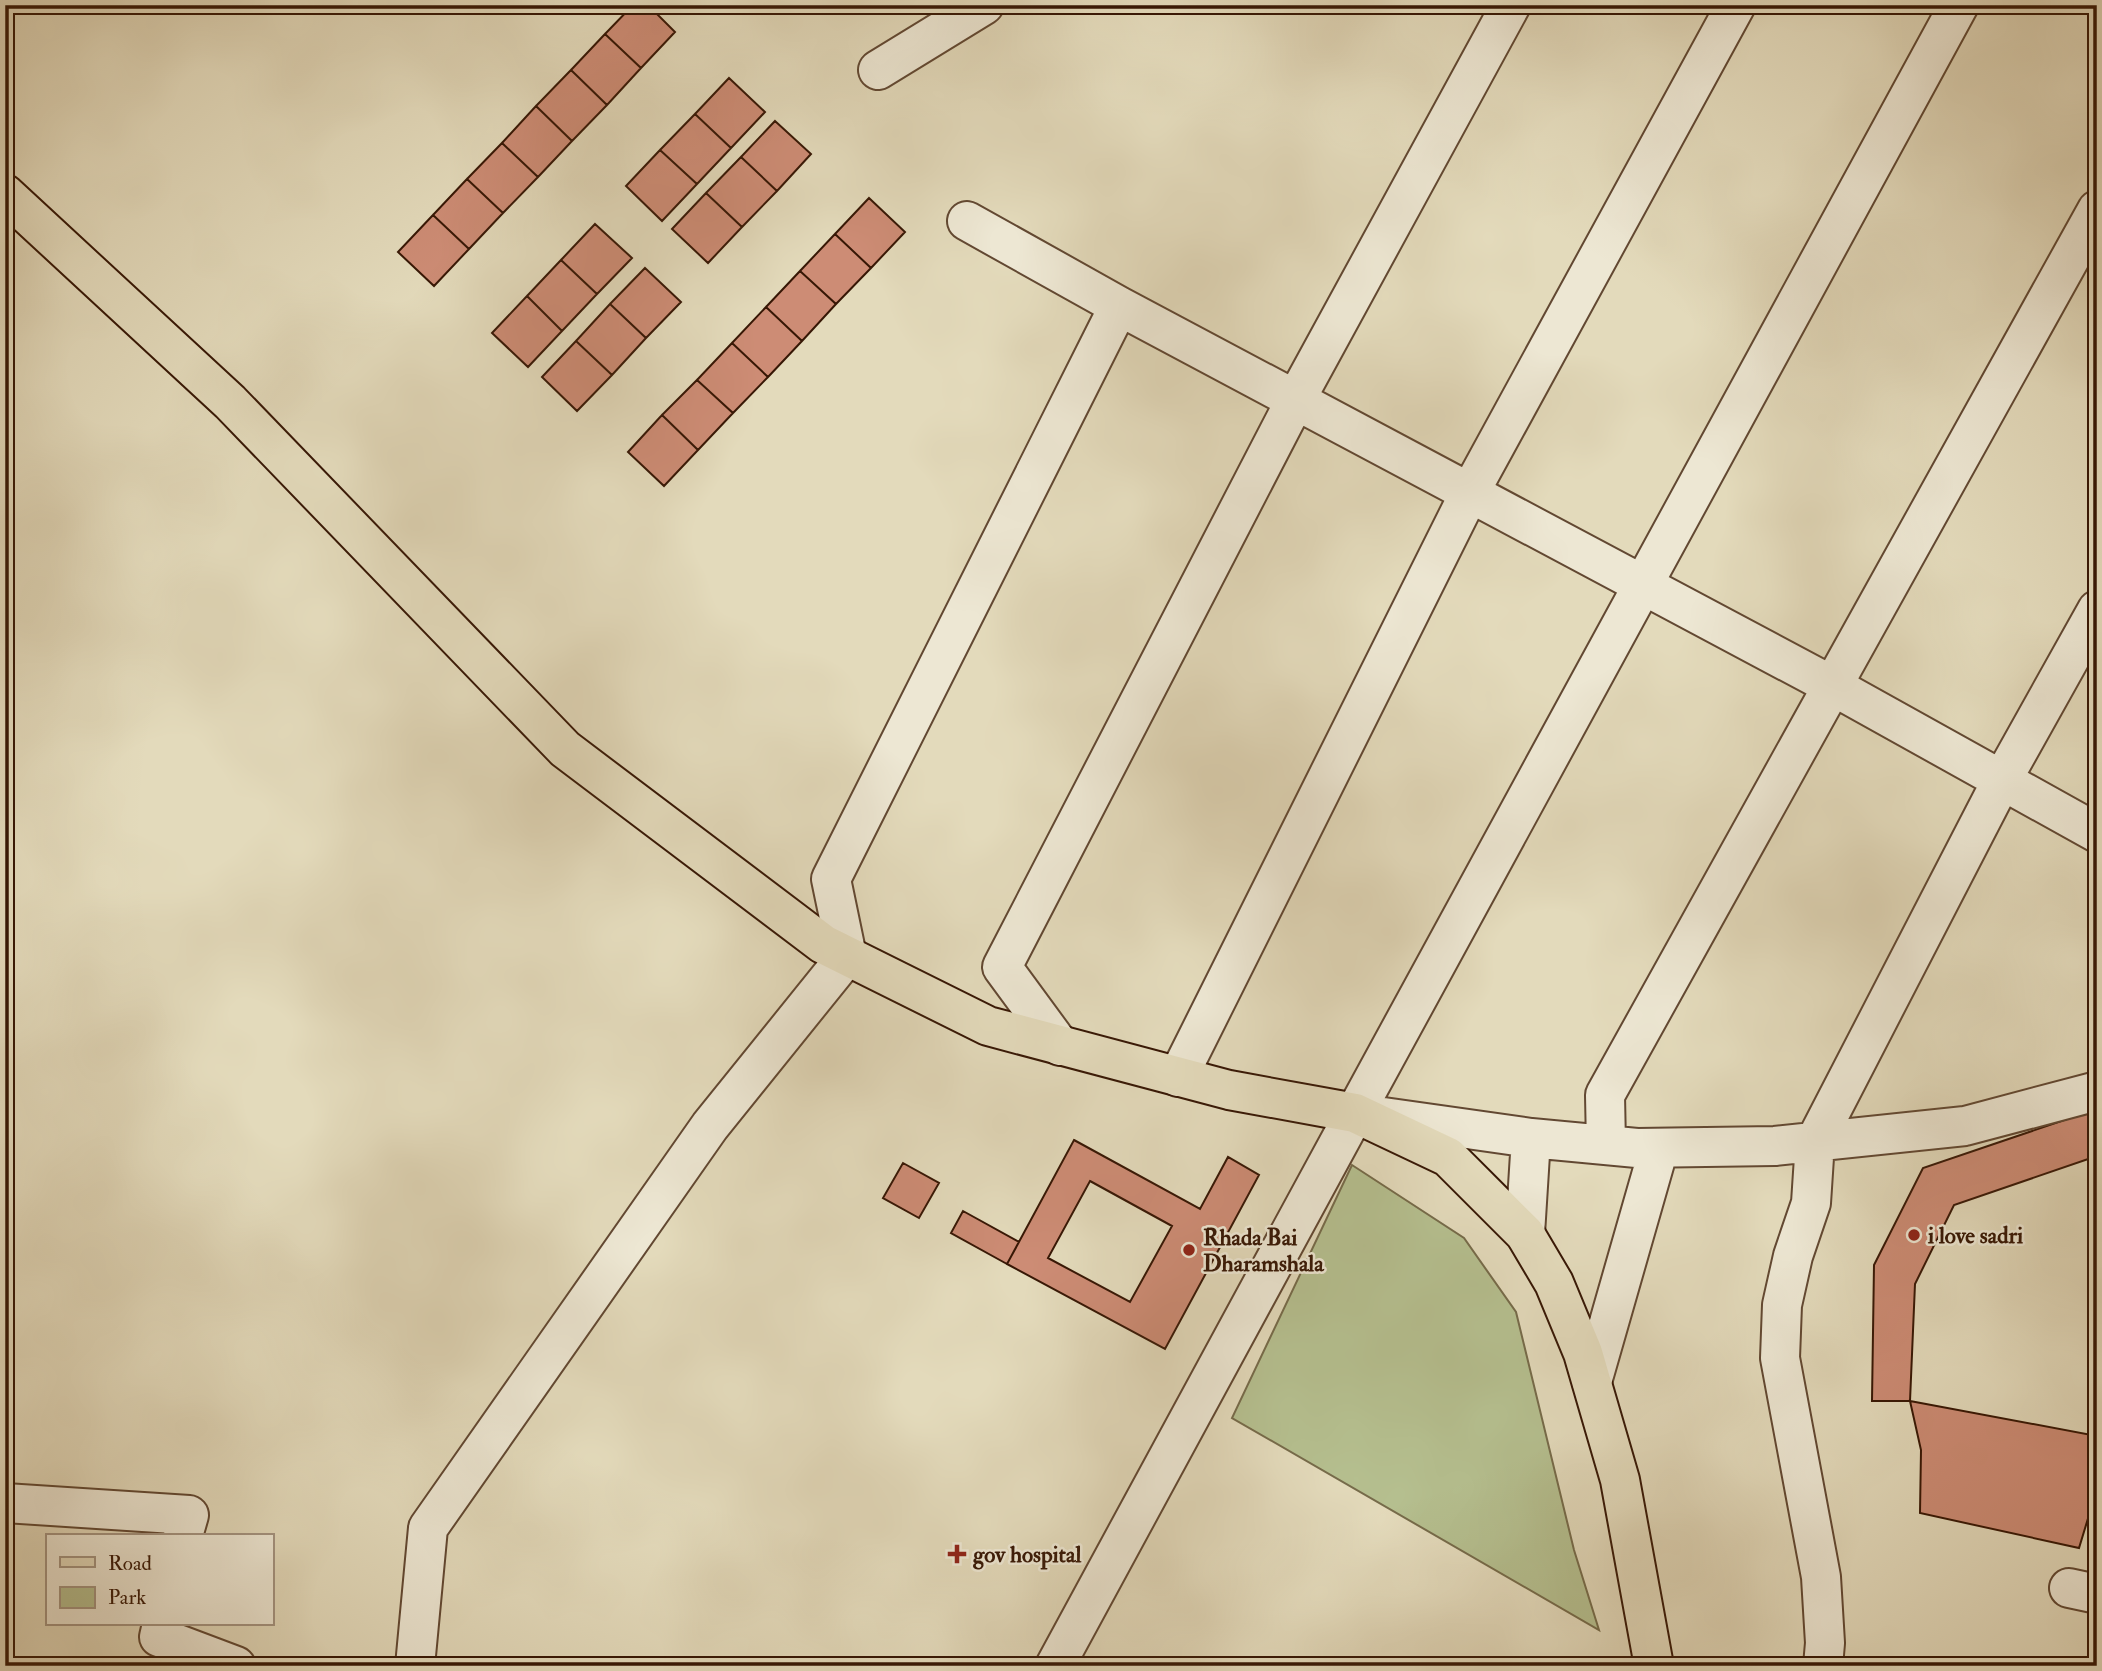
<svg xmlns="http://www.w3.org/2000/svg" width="2102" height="1671" font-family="'IM FELL Double Pica',serif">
	<rect width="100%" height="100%" fill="#e3dabb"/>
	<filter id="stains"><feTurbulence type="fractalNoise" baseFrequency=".00286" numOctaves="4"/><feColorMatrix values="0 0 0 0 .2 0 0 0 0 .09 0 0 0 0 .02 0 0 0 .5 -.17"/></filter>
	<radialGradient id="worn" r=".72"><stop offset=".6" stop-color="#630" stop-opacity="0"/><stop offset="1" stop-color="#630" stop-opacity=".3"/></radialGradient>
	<path fill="#b5bf8f" stroke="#766b4a" stroke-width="2" d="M1352 1165 1464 1238 1516 1312 1574 1550 1599 1630 1232 1418Z"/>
	<path fill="#cd8c75" stroke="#371705" stroke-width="2" fill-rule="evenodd" d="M633 5H648L675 32 641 68 605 34Z
		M605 34 641 68 607 105 571 70Z
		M571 70 607 105 572 141 536 106Z
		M729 78 765 112 731 148 695 114Z
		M536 106 572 141 538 177 502 143Z
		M695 114 731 148 697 184 660 150Z
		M775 121 811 154 777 191 741 157Z
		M502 143 538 177 503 213 467 179Z
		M660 150 697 184 662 221 626 186Z
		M741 157 777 191 742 227 706 193Z
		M467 179 503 213 469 249 433 215Z
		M706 193 742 227 708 263 672 229Z
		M869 198 905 232 871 268 835 234Z
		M433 215 469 249 434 286 398 252Z
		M595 224 632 258 597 294 561 260Z
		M835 234 871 268 836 304 800 271Z
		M561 260 597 294 562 331 527 296Z
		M645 268 681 302 646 338 610 304Z
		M800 271 836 304 802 341 766 307Z
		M527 296 562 331 528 367 492 333Z
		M610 304 646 338 612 375 576 341Z
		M766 307 802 341 768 377 732 343Z
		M576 341 612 375 577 411 542 377Z
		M732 343 768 377 733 413 697 380Z
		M697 380 733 413 698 450 662 415Z
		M662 415 698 450 664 486 628 452Z
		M2097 1109V1156L1954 1205 1915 1284 1910 1401H1872L1874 1265 1923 1168Z
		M1074 1140 1200 1209 1228 1157 1259 1175 1165 1349 1007 1264ZM1090 1181 1172 1226 1130 1302 1048 1258Z
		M903 1163 939 1183 919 1218 883 1198Z
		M963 1211 1019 1242 1007 1264 951 1233Z
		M1910 1401 2097 1436V1489L2079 1548 1920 1513 1921 1450Z"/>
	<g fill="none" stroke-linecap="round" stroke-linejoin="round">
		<g stroke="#624832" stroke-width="42">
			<path id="minor" d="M878 70 984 5
				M967 221 1119 306 1831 685 2097 833
				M1060 1046 1002 967 1296 399 1511 5
				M1178 1077 1470 492 1736 5
				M1355 1113 1959 5
				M1531 1138 1637 1148 1775 1146 1965 1126 2097 1091
				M1606 1145 1605 1095 2097 210
				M1592 1382 1659 1148
				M5 1503 189 1515 183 1536
				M2069 1588 2097 1594
				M162 1624 159 1637 236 1666
				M415 1666 428 1528 710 1126 847 956 831 879 1119 306
				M1055 1666 1355 1113 1531 1138 1525 1234
				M1823 1666 1825 1643 1821 1577 1780 1358 1782 1305 1793 1256 1811 1203 1815 1142 2002 780 2097 610"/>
		</g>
		<g stroke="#371705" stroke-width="42">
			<path id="major" d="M5 194 230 402 565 749 823 944 988 1026 1229 1090 1355 1113 1448 1157 1525 1234 1554 1283 1583 1353 1620 1480 1654 1666"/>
		</g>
		<use href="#minor" stroke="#ede7d3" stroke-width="38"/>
		<use href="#major" stroke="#e3dabb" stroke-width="38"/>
	</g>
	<g fill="#8f2418" stroke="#ede7d3" stroke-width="2.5">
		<circle cx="1914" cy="1235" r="7"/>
		<circle cx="1189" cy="1250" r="7"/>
		<path d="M953.5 1543.5h7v7h7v7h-7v7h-7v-7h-7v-7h7z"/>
	</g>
	<g text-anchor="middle" stroke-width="5" stroke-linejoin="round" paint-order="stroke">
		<g font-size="23" font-weight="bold" fill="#371705" stroke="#ede7d3" text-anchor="start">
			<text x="1928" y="1243">i love sadri</text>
			<text x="1203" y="1245">Rhada Bai<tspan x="1203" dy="26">Dharamshala</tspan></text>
			<text x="973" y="1562">gov hospital</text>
		</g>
	</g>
	<rect width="2102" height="1671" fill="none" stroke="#e3dabb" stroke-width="28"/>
	<rect x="7" y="7" width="2088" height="1657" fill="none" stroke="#371705" stroke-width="3.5"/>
	<rect x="14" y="14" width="2074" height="1643" fill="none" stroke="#371705" stroke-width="2"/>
	<rect x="46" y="1534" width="228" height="91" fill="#ede7d3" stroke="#a49481" stroke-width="2"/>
	<rect x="60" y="1557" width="35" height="10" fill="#e3dabb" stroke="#a49481" stroke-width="2"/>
	<text x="108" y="1570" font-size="21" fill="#371705">Road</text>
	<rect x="60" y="1587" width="35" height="21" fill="#b5bf8f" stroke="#a49481" stroke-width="2"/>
	<text x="108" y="1604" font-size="21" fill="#371705">Park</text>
	<rect width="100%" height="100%" filter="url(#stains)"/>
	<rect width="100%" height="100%" fill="url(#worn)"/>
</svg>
